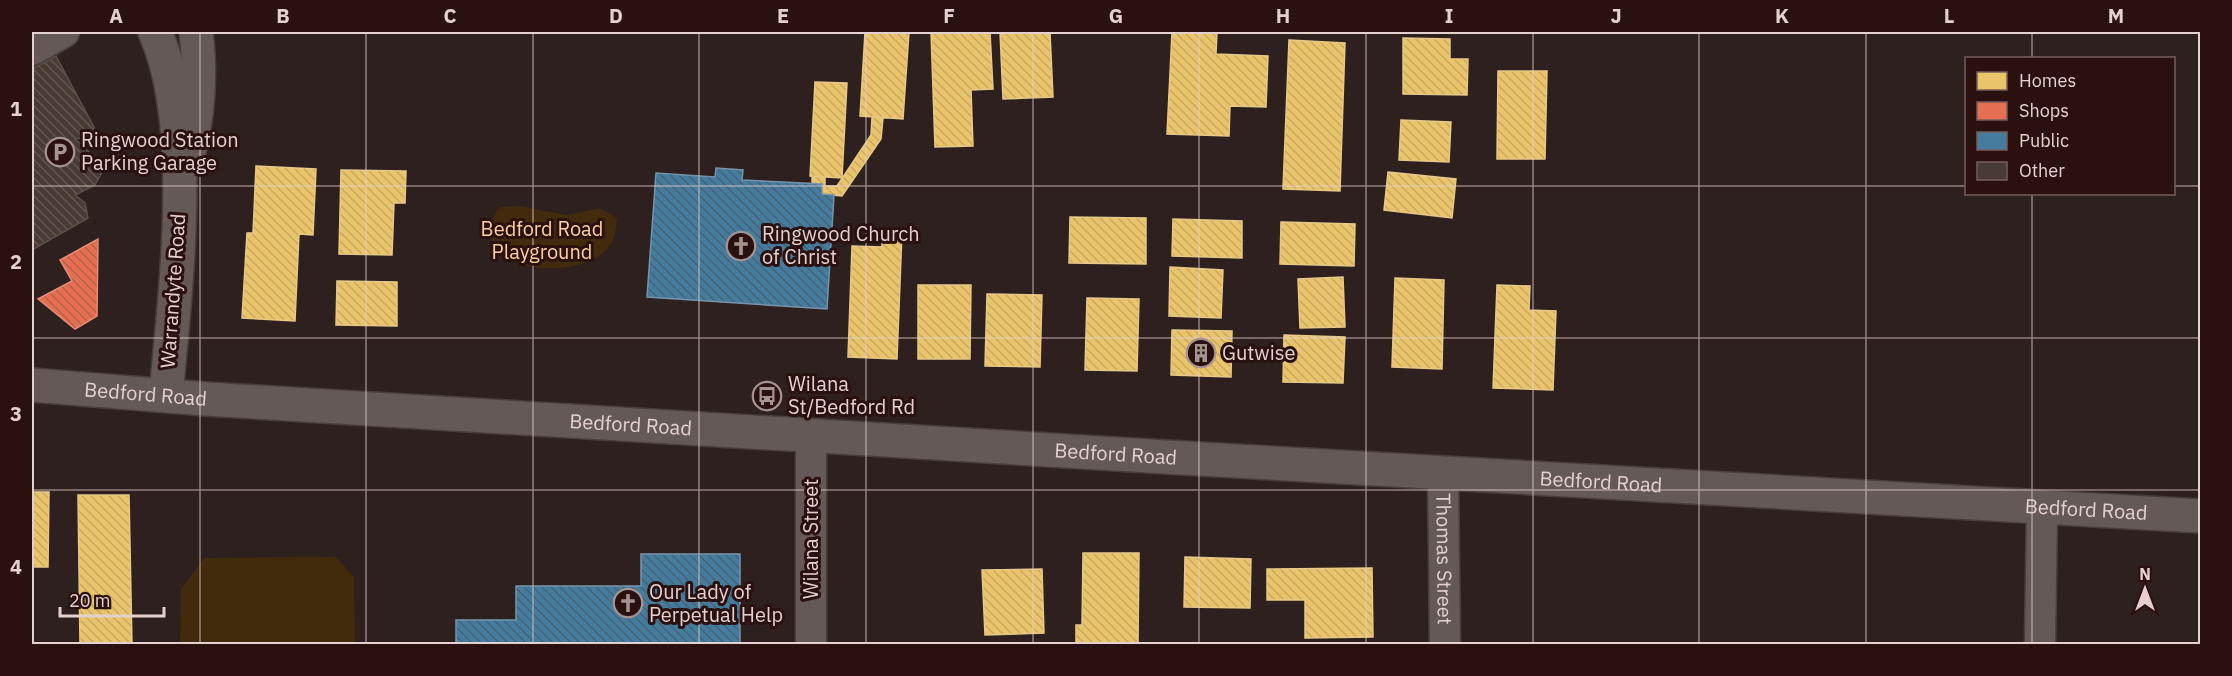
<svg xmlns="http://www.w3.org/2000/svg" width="2232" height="676" font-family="'IBM Plex Sans',sans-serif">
	<defs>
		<pattern id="homes-back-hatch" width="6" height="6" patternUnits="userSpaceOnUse" patternTransform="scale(1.5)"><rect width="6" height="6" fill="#e9c46a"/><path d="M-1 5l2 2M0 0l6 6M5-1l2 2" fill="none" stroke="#c8a961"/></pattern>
		<pattern id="shops-back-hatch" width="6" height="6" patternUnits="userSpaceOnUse" patternTransform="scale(1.5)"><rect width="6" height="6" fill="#e76f51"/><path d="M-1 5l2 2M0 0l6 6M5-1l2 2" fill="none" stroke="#b6614b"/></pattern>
		<pattern id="public-back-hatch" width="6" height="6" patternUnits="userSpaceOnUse" patternTransform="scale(1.5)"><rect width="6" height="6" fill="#457b9d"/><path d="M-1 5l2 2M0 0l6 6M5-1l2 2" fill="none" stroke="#456377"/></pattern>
		<pattern id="building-back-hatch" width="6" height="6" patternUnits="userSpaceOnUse" patternTransform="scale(1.5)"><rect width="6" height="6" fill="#493a34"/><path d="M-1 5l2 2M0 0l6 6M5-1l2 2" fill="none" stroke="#635550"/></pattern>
	</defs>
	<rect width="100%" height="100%" fill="#2e201e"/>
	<path fill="#422a0c" d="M518 206 567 215 600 208 617 218C616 225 616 233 613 240 589 290 452 270 500 207Z
		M336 557 354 577 355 644H180L181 589 204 558Z"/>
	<path fill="url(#homes-back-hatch)" stroke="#e8c888" stroke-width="1.5" d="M865 32H909L903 119 860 116Z
		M931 32H990L993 89 971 90 973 146 935 147Z
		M1000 32H1050L1053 97 1003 99Z
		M1172 32H1217L1216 54 1268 56 1266 107 1230 106 1229 136 1167 134Z
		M1403 38 1450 39V59H1468L1467 95 1403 94Z
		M1289 40 1345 43 1340 191 1283 189Z
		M1498 71H1547L1545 159H1497Z
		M815 82 847 83 842 178 810 176Z
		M872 117 883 118 881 139 842 196 822 194V184L812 183V176L825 177V186H837L871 135Z
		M1401 120 1451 122 1449 162 1399 160Z
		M256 166 316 169 313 235 299 234 295 321 242 318 247 233H253Z
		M341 170 406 171 405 203H394L392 255 339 254Z
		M1388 172 1456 179 1452 218 1384 210Z
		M1070 217 1146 218V264L1069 263Z
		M1173 219 1242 221V258L1172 256Z
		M1281 222 1355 224 1354 266 1280 264Z
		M882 232 902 233 897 359 848 357 852 246 882 247Z
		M1170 267 1223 270 1221 318 1169 316Z
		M1343 277 1345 327 1300 328 1298 279Z
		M1395 278 1444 280 1442 369 1392 367Z
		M337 281 397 282V326L336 325Z
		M918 285H971L970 359H918Z
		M1497 285 1530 286 1529 310 1556 311 1553 390 1493 388Z
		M987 294 1042 295 1040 367 985 366Z
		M1087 298 1139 299 1137 371 1085 370Z
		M1172 330 1232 331 1231 377 1171 375Z
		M1284 335 1345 337 1343 383 1283 382Z
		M32 492H49L48 567H32Z
		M78 495H129L132 644H80Z
		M1083 553H1139L1138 644H1076V625H1082Z
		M1185 557 1251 559 1250 608 1184 607Z
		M1372 568 1373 637 1305 638V600H1267V569Z
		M1042 569 1044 633 985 635 982 570Z"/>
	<path fill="url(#shops-back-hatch)" stroke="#e68c77" stroke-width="1.5" d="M98 239 97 316 75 329 38 299 72 281 60 260Z"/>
	<path fill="url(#public-back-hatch)" stroke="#7595ac" stroke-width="1.5" d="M716 168 743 170 742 180 822 184V194L834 195 827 309 647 297 656 173 715 177Z
		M641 554H740V644H456V620H516V586H641Z"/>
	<path fill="url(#building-back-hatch)" stroke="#5c504c" stroke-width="1.5" d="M56 56 94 127 92 136 75 139 102 164 103 170 95 185 75 195 85 203 88 218 32 250V69Z"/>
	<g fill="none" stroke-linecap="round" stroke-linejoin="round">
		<g stroke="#4a3e3d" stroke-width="33">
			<g id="minor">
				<path d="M32 50 64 32"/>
				<path d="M811 434V644"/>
				<path id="s1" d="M1443 473 1445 644"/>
				<path d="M2040 644 2042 507"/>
			</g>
		</g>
		<g stroke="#4a3e3d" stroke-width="36">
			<g id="secondary">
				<path d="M155 32C197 126 175 292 166 395"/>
				<path d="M190 148C199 108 201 71 196 32"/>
				<path id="s2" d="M32 385 206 399 1166 457 2200 516"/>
			</g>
		</g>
		<use href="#minor" stroke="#655958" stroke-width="30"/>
		<use href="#secondary" stroke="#655958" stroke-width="33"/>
	</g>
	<path fill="none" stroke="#e4d1cf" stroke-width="1.5" stroke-opacity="0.55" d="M200 32V644M366 32V644M533 32V644M699 32V644M866 32V644M1033 32V644M1199 32V644M1366 32V644M1533 32V644M1699 32V644M1866 32V644M2032 32V58M32 186H1966M2174 186H2200M2032 194V644M32 338H2200M32 490H2200"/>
	<defs>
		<g id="parking-ring" transform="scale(1.5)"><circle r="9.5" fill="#2a110f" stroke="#a49391" stroke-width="1.5"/><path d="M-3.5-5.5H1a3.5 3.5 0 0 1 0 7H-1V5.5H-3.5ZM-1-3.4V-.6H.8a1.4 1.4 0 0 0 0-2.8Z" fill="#a49391"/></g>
		<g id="church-ring" transform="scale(1.5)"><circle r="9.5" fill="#2a110f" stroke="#a49391" stroke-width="1.5"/><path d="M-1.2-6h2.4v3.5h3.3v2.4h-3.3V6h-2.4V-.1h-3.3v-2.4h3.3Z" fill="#a49391"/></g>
		<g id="building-ring" transform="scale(1.5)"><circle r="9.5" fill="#2a110f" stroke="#a49391" stroke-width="1.5"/><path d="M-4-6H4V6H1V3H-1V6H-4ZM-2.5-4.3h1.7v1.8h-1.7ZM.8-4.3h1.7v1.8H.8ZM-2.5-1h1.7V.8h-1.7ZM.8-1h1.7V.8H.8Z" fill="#a49391"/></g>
		<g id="bus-ring" transform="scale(1.5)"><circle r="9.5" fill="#2a110f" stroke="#a49391" stroke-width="1.5"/><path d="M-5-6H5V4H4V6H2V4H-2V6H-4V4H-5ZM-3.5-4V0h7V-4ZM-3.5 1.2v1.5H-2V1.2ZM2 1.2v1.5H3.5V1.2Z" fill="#a49391"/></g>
	</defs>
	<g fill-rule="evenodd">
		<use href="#parking-ring" x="60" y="152"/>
		<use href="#church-ring" x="741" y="246"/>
		<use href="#building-ring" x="1201" y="353"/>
		<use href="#bus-ring" x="767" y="396"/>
		<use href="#church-ring" x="628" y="603"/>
	</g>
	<g text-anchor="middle" stroke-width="6" stroke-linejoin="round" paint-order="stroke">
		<g font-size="20" fill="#e4d1cf" stroke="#2a110f" text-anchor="start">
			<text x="81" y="147">Ringwood Station<tspan x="81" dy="23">Parking Garage</tspan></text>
			<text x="762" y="241">Ringwood Church<tspan x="762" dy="23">of Christ</tspan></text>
			<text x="1222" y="360">Gutwise</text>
			<text x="788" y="391">Wilana<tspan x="788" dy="23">St/Bedford Rd</tspan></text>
			<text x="649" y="599">Our Lady of<tspan x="649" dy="23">Perpetual Help</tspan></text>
		</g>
		<g font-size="20" fill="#fed09b" stroke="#2a110f">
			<text x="542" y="236">Bedford Road<tspan x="542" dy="23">Playground</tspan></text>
		</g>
		<g font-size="20" fill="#e4d1cf" stroke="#2a110f">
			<text transform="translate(173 291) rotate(-86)" y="7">Warrandyte Road</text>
			<text dy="7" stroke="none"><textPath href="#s2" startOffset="114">Bedford Road</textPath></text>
			<text dy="7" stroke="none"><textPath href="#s2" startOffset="600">Bedford Road</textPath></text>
			<text dy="7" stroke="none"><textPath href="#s2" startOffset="1086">Bedford Road</textPath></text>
			<text dy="7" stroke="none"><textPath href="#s2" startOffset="1572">Bedford Road</textPath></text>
			<text dy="7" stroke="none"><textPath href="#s2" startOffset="2058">Bedford Road</textPath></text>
			<text transform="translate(811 539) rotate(-90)" y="7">Wilana Street</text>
			<text dy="7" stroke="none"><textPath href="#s1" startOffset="86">Thomas Street</textPath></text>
		</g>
	</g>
	<rect width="2232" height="676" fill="none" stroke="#2a110f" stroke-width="66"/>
	<rect x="1965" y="57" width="210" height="138" fill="#2a110f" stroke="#745e5c" stroke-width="1.5"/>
	<rect x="1977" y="72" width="30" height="18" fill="#e9c46a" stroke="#745e5c" stroke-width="1.5"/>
	<text x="2019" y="87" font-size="18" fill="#e4d1cf">Homes</text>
	<rect x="1977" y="102" width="30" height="18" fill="#e76f51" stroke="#745e5c" stroke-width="1.5"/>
	<text x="2019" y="117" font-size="18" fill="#e4d1cf">Shops</text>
	<rect x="1977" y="132" width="30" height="18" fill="#457b9d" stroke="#745e5c" stroke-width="1.5"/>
	<text x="2019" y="147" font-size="18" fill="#e4d1cf">Public</text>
	<rect x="1977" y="162" width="30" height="18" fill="#493a34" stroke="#745e5c" stroke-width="1.5"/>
	<text x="2019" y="177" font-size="18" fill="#e4d1cf">Other</text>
	<g transform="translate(2145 589)" stroke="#2a110f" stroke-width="4.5" paint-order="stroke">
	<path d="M0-4.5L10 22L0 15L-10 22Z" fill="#e4d1cf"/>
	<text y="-9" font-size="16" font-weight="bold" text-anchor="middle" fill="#e4d1cf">N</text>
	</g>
	<path d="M60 607v9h104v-9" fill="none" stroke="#e4d1cf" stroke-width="3"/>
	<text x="69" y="607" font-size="18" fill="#e4d1cf" stroke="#2a110f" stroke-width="4.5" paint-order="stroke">20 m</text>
	<rect x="33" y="33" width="2166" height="610" fill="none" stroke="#e4d1cf" stroke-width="2"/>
	<g font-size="20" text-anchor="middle" font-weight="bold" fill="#e4d1cf">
		<text x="116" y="23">A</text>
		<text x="283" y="23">B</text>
		<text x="450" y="23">C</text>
		<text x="616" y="23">D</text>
		<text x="783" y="23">E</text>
		<text x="949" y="23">F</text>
		<text x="1116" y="23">G</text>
		<text x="1283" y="23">H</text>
		<text x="1449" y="23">I</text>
		<text x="1616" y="23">J</text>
		<text x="1782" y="23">K</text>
		<text x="1949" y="23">L</text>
		<text x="2116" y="23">M</text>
		<text x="16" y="116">1</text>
		<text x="16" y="269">2</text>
		<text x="16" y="421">3</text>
		<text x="16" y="574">4</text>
	</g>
</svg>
